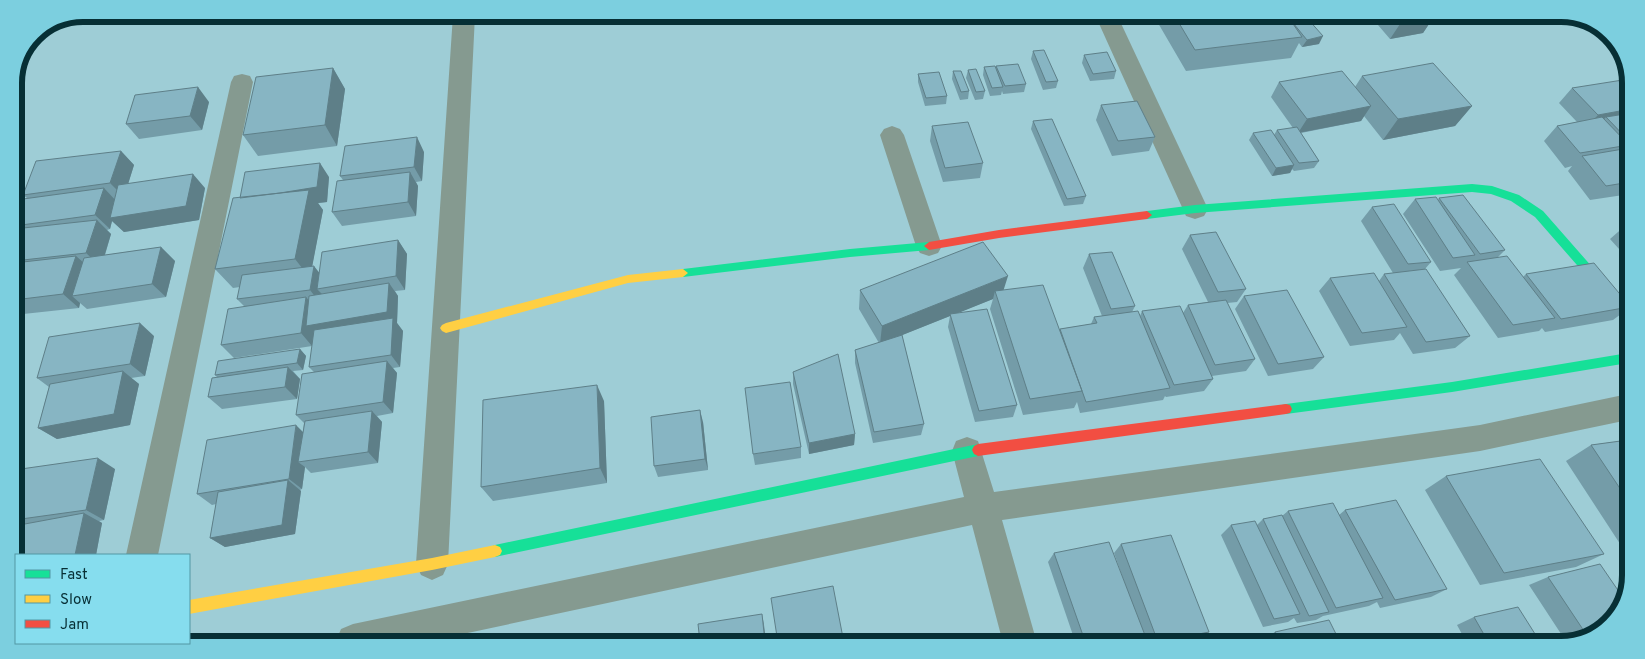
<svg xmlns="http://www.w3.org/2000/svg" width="1645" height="659" font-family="Overpass,sans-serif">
	<rect width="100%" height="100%" fill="#9ecdd6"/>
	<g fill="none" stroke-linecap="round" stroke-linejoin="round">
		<path fill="#859a90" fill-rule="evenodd" d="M453 15H475L448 564 443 575 432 580 421 575 416 564Z
			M1096 17H1118L1208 209 1204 216 1195 219 1186 216Z
			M242 74 250 76 253 82 158 555H126L231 82 234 76Z
			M892 126 900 129 904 135 942 246 938 253 929 256 920 253 916 246 880 135 884 129Z
			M1628 394V420L1480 451 1002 520 1037 643H1003L972 525 430 641H336L341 629 353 624 964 497 952 451 956 441 967 437 978 441 994 492 1480 425Z"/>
		<path fill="#16e098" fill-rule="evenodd" d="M1472 184 1492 186 1519 195 1543 211 1629 309V322L1625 320 1535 217 1511 201 1491 194 1472 192 1195 213 1147 219 1142 215 1147 211 1195 205Z
			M929 242 934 246 929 250 850 257 683 277 678 273 683 269 850 249Z
			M1628 353V363L1452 392 1286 414 1282 413 1280 409 1282 405 1286 404 1452 382Z
			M978 444 982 446 984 450 982 454 978 456 495 557 490 555 488 551 490 547 495 545Z"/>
		<path fill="#ffcf43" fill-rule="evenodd" d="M683 269 688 273 683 277 628 283 446 333 442 331 440 328 442 325 446 323 628 275Z
			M495 545 500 547 502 551 500 555 495 557 432 570 189 614V600L432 558Z"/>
		<path fill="#f24e42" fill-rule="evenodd" d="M1147 211 1152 215 1147 219 999 238 929 250 924 246 929 242 999 230Z
			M1286 404 1290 405 1292 409 1290 413 1286 414 978 456 974 454 972 450 974 446 978 444Z"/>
	</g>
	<path fill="#749ca8" d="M401 15H428L402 17Z
		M1160 18H1289L1319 44 1302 47 1299 43 1291 58 1186 71 1158 23Z
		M1372 18H1433L1423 33 1390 39Z
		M1033 51 1058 81 1056 88 1043 90 1031 59Z
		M1084 55 1116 71 1114 79 1090 81 1082 63Z
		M996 66 1026 84 1024 92 1003 94 1002 91 1001 95 990 96 983 75 984 67 996 69Z
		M333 68 345 89 337 146 258 156 243 135Z
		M968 70 985 91 983 99 975 100 966 78Z
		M953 71 969 91 968 99 960 100 952 79Z
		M918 74 947 96 946 104 925 106 918 82Z
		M1362 76 1472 106 1455 126 1383 140 1364 116 1361 121 1301 133 1319 161 1314 168 1294 171 1292 169 1290 173 1272 176 1249 140 1253 133 1274 135 1277 130 1293 128 1271 97 1279 82 1355 87Z
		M1631 81 1630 194 1590 200 1568 171 1572 166 1565 168 1544 141 1557 126 1577 122 1559 103 1572 88Z
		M209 102 202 130 139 139 126 124Z
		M1101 105 1155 137 1149 151 1112 156 1096 120Z
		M1033 121 1086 196 1083 204 1064 206 1031 129Z
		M932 126 983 163 980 178 943 182 930 141Z
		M121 151 134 165 128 184 205 188 199 220 124 232 112 221 110 229 107 230 111 234 105 255 161 247 175 261 166 297 87 309 80 303 79 308 14 315V229H16L14 228V222L27 198 23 195Z
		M424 152 422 181 416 182 418 186 416 216 342 226 332 212 343 180 340 176Z
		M329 177 327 202 318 203 323 210 312 266 319 273 398 240 407 254 405 290 395 291 398 296 397 323 403 331 400 367 393 368 397 373 393 413 377 416 382 422 378 463 311 473 305 467 302 489 300 490 301 491 295 534 225 547 210 538 216 504 212 505 197 494 303 432 304 423 296 415 314 372 309 367 312 346 234 358 221 345 244 306 237 299 240 287 233 288 215 269 240 198Z
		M1439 198 1505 250 1498 257 1523 277 1526 274 1629 305V308L1613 320 1545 332 1542 328 1539 331 1498 338 1454 275 1461 268 1440 271 1403 214 1415 199 1438 200Z
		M1372 207 1431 262 1425 269 1470 336 1455 348 1413 354 1400 333 1394 340 1350 346 1319 291 1330 278 1379 281 1384 274 1393 273 1361 221Z
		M1630 224 1629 260 1610 239 1626 225Z
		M1190 235 1246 289 1237 302 1227 303 1255 359 1246 371 1212 376 1213 379 1204 391 1166 397 1165 396 1163 400 1080 413 1077 402 1074 408 1023 415 990 309 993 299 957 313 1017 405 1013 417 975 422 948 327 950 316 902 335 924 424 921 435 873 443 855 363V350L879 343 859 309 860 290H1004L1060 330V329L1091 324 1094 317 1102 316 1083 268 1089 254 1135 306 1132 312 1140 316 1142 311 1183 313 1188 305 1208 302 1182 249Z
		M1244 296 1324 357 1313 369 1268 376 1235 309Z
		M154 336 145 376 131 378 139 384 130 425 57 439 38 428 49 387 37 378Z
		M300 349 306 356 303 370 293 371 300 379 297 399 222 409 208 397 217 377 215 375Z
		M793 372 855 434 854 445 809 454 793 384Z
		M604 401 607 483 493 501 481 487Z
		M703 422 708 470 658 477 654 466Z
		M1628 440 1626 553 1566 461 1591 445Z
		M801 447V458L755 465 753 454Z
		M115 469 104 520 99 521 102 523 96 555H16L14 580V470Z
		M1446 476 1604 554 1576 567 1480 585 1425 490Z
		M1345 510 1447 589 1431 597 1380 608 1377 602 1369 606 1323 616 1316 620 1297 623 1294 618 1288 622 1263 627 1221 535 1231 525H1257L1263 519 1282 516 1288 511 1339 515Z
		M1121 544 1209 632 1199 639 1175 644H1076L1048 562 1054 553 1129 595 1114 553Z
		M1548 577 1600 633 1567 643 1529 585Z
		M1474 617 1542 645H1468L1457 625Z
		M1275 632 1341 644H1230L1265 638Z"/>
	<path fill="#5e7f88" d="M1430 18H1433L1423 33 1390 39 1400 24Z
		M1323 36 1319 44 1302 47 1307 40Z
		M333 68 345 89 337 146 325 125Z
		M198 87 209 102 202 130 190 116Z
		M1371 106 1361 121 1298 133 1307 119Z
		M1472 106 1455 126 1383 140 1398 119Z
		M1631 109V122L1606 117 1596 128 1584 130 1598 115Z
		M417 137 424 152 422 181 414 167Z
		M121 151 134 165 124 197 110 183Z
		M320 163 329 177 327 202 318 203 323 210 310 278 295 259 251 214Z
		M1294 165 1290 173 1272 176 1276 168Z
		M410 172 418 186 416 216 408 202Z
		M193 174 205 188 199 220 124 232 112 221 110 229 95 215 104 188 118 203Z
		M97 220 111 234 101 267 86 253Z
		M398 240 407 254 405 290 396 276Z
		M161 247 175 261 166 297 152 284Z
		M76 256 92 270 72 296 80 303 79 308 63 294Z
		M314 266 325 280 317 289 322 294 320 303 310 290Z
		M1008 276 1002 295 995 291 993 299 951 316 950 314V316L880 344 882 326Z
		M389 283 398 296 397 323 403 331 400 367 391 355 312 346 301 333 306 297 317 310Z
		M140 323 154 336 145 376 130 364Z
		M300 349 306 356 303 370 297 363Z
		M387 361 397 373 393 413 383 402Z
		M288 367 300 379 297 399 285 387Z
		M123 371 139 384 130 425 57 439 38 428Z
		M597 385 604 401 607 483 600 468Z
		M14 393 23 400 14 431Z
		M700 410 703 422 708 470 705 459Z
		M372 411 382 422 378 463 368 452Z
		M296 425 308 437 298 462 305 467 302 489 289 479Z
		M855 434 854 445 809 454V443Z
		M98 458 115 469 104 520 86 510Z
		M288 480 301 491 295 534 225 547 210 538Z
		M84 513 102 523 96 555H75Z
		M762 614 764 625 766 642H765Z"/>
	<path fill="#87b5c3" stroke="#5e7f88" d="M1176 18H1289L1302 37 1195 50Z
		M1289 18H1307L1323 36 1307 40Z
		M1395 18H1430L1400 24Z
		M1044 50 1058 81 1046 82 1033 51Z
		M1107 52 1116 71 1093 74 1084 55Z
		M1433 63 1472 106 1398 119 1362 76Z
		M1018 64 1026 84 1005 86 996 66Z
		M995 66 1003 87 992 88 984 67Z
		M333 68 325 125 243 135 256 77Z
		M976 69 985 91 976 92 968 70Z
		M953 71H961L969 91 961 92Z
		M1342 71 1371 106 1307 119 1279 82Z
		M939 72 947 96 926 98 918 74Z
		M1629 79 1631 81V109L1598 115 1572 88Z
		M198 87 190 116 126 124 135 95Z
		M1137 101 1155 137 1118 141 1101 105Z
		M1631 113 1630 142 1606 117Z
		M1602 117 1629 145 1580 153 1557 126Z
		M1052 119 1086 196 1067 199 1033 121Z
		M968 122 983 163 945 168 932 126Z
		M1297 127 1319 161 1299 163 1277 130Z
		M1271 130 1294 165 1276 168 1253 133Z
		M417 137 414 167 340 176 345 146Z
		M1629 148 1630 149V182L1606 186 1582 156Z
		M121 151 110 183 23 195 36 161Z
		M320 163 317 187 280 193 240 198 245 172Z
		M410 172 408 202 332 212 337 181Z
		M193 174 186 206 110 218 118 185Z
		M104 188 95 215 14 226V222L23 199Z
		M309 190 295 259 215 269 233 198Z
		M1463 195 1505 250 1480 254 1439 198Z
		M1436 197 1475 255 1453 258 1415 199Z
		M1394 204 1431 262 1408 264 1372 207Z
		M97 220 86 253 14 261V229Z
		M1216 232 1246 289 1218 292 1190 235Z
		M398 240 396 276 317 289 322 252Z
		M983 242 1008 276 882 326 860 290Z
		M161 247 152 284 72 296 84 258Z
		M1112 252 1135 306 1111 309 1089 254Z
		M76 256 63 294 14 300V263Z
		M1507 256 1555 318 1513 325 1467 262Z
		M1594 263 1629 305V307L1561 319 1526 274Z
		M314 266 310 290 237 299 242 275Z
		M1426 269 1470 336 1426 342 1384 274Z
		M1374 273 1407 327 1362 333 1330 278Z
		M389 283 387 312 306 326 309 296Z
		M1043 285 1082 391 1030 399 995 291Z
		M1287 290 1324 357 1278 364 1244 296Z
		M306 297 301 333 221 345 228 309Z
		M1226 300 1255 359 1215 365 1188 305Z
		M1180 306 1213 379 1174 385 1142 311Z
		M987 309 1017 405 979 411 950 314Z
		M1138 311 1170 388 1086 402 1060 329 1097 323 1094 317Z
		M393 318 391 355 309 367 314 330Z
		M140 323 130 364 37 378 49 337Z
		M902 335 924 424 874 432 855 350Z
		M300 349 297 363 215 375 218 361Z
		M838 354 855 434 809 443 793 372Z
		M387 361 383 402 296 415 302 374Z
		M288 367 285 387 208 397 212 378Z
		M123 371 114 414 38 428 50 384Z
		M790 382 801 447 753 454 745 388Z
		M597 385 600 468 481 487 483 400Z
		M700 410 705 459 654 466 651 417Z
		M372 411 368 452 298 462 305 421Z
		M296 425 289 479 197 494 207 440Z
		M1628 440 1627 499 1591 445Z
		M98 458 86 510 14 520V470Z
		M1540 459 1604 554 1504 573 1446 476Z
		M288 480 282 525 210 538 218 492Z
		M1396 500 1447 589 1395 600 1345 510Z
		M1333 503 1383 598 1336 608 1288 511Z
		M84 513 75 555H16V581H14V526Z
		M1282 515 1329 612 1309 616 1263 519Z
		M1255 521 1300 614 1274 619 1231 525Z
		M1171 535 1209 632 1158 642 1121 544Z
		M1109 542 1148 643 1144 644H1086L1054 553Z
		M1600 564 1626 602 1600 633 1588 637 1548 577Z
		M833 586 844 643H778L771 598Z
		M1518 607 1542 645H1490L1474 617Z
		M762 614 765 642H700L698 624Z
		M1329 620 1341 644H1281L1275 632Z
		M1265 637 1268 644H1230Z"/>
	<path d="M0 0H1645V659H0ZM83 22H1561A61 61 0 0 1 1622 83V575A61 61 0 0 1 1561 636H83A61 61 0 0 1 22 575V83A61 61 0 0 1 83 22Z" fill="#7ccfdf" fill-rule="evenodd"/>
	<path fill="none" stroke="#072f35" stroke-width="6" d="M83 22H1561A61 61 0 0 1 1622 83V575A61 61 0 0 1 1561 636H83A61 61 0 0 1 22 575V83A61 61 0 0 1 83 22Z"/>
	<rect x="15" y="554" width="175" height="90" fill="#86ddee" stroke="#5397a4"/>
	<rect x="25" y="570" width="25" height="8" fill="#16e098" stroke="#5397a4"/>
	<text x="60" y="579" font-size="15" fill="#072f35">Fast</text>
	<rect x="25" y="595" width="25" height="8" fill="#ffcf43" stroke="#5397a4"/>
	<text x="60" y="604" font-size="15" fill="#072f35">Slow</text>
	<rect x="25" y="620" width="25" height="8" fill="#f24e42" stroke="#5397a4"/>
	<text x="60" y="629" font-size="15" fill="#072f35">Jam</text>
</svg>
